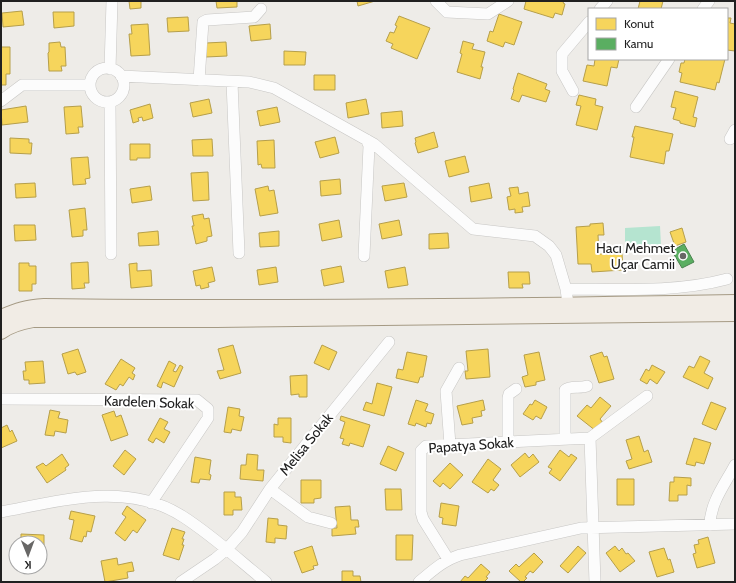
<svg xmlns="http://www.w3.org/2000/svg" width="736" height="583" font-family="Cabin,sans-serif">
	<rect width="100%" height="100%" fill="#eeece8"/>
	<path fill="#b5e4d0" d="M660 226 661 246 625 247V228Z"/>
	<path fill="#f6d55c" stroke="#b69f4a" d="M129 1H141V8L130 9Z
		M216 1H237V7L217 8Z
		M357 1H375L358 6Z
		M526 1H564L563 3 565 4 562 15 555 13 553 18 524 9Z
		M640 1H663L661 9H638Z
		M22 11 24 25 3 27 2 13Z
		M53 12H74V26L54 28Z
		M499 14 522 22 514 45 505 42 503 47 487 41 490 31 493 32Z
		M399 16 430 28 417 59 391 48 393 44 386 41 390 32 394 33 397 26 395 25Z
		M188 17 189 31 168 32 167 18Z
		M727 18H731L730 23 735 24V51L727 50Z
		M148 24 150 55 131 56 129 34H132L131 25Z
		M270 24 271 39 251 41 249 26Z
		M463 41 474 44 472 49 485 52 481 67H483L480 79 457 72 462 54 460 53Z
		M60 42 61 47H65L66 66H61L62 71H49L48 53 49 52V43Z
		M226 42 227 56 206 57V43Z
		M1 47H10V74H6V85H1Z
		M284 51 306 52 305 65H284Z
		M595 59H619L617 68 611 67 607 86 583 81 587 65 594 66Z
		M685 59H725L719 83 717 82 715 90 680 82 682 73 679 72 681 63H684Z
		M518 73 547 84 545 89 550 91 546 102 522 95 519 102 511 99 514 90 513 89Z
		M314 75H335V90H314Z
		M675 91 698 97 693 117 697 118 695 127 680 123V121L673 119 676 108 671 107Z
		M579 95 596 99 595 105 603 107 597 130 576 125 581 106 576 105Z
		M209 99 212 113 193 117 190 103Z
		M366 99 369 114 348 118 346 103Z
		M150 104 153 118 143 121 142 117 138 118 139 121 133 123 130 110Z
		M26 106 28 122 2 125 1 110Z
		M81 106 83 127H78L79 133 66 134 64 107Z
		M277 107 280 122 260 126 257 111Z
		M402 111 403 126 382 128 381 113Z
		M635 126 673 134 669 151H666L664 164 630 157 634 137H632Z
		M434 132 438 147 418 153 415 143 416 142 415 138Z
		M335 137 339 153 320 158 315 142Z
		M10 138 29 139V143H32L31 154 10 153Z
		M212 139 213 156H193L192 140Z
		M274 140 275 168H262L261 164 258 165 257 141Z
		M130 144H150V158H137V160H130Z
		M465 156 469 172 449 177 445 161Z
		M88 157 90 178 85 179 86 184 73 185 71 158Z
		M208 172 209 200 193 201 191 173Z
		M340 179 341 194 321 196 320 181Z
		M35 183 36 197 16 198 15 184Z
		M404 183 407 197 385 201 382 186Z
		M489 183 492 198 471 202 469 187Z
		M150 186 152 200 132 203 130 189Z
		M268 186 269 191 274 190 278 213 260 216 255 189Z
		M518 187 519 194 528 192 530 206 522 207 523 212 515 213V209L509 210 507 197 511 196 509 188Z
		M85 208 87 230H83V236L72 237 69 210Z
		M203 214 204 219 209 218 212 236 207 237V241L196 244 192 226H194L192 216Z
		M339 220 342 237 322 241 319 224Z
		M399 220 402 235 382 239 379 224Z
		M603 223 604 235H598L599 254 622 253 623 270 592 272 591 264H578L576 227 590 226V224Z
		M14 225H35L36 240 15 241Z
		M682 228 686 242 675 246 670 232Z
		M158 231 159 245 139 246 138 233Z
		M279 231V246L260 247 259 233Z
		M448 233 449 248 429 249V234Z
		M88 262 89 283H84L85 288 72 289 71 263Z
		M19 263H29V266H36V284H32V291H19Z
		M137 263V271L151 270 152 286 131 288 129 264Z
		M341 266 344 282 324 286 321 270Z
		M212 267 215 281 208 283 209 287 201 289 200 285 196 286 193 271Z
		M276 267 278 282 259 285 257 270Z
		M405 267 408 285 388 288 385 271Z
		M508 272H529L530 284H522L523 288H509Z
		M233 345 241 373 220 379 217 371 224 370 218 349Z
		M322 345 337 352 329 370 314 363Z
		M78 349 86 372 77 375 75 372 68 374 62 354Z
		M488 349 490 377 466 379 465 371H468L466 351Z
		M407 352 427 356 423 377H420L418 383 396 378 398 369 403 370Z
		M539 352 545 380 536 382V385L525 387 522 377 528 375 524 355Z
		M602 352 604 357 607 356 614 379 599 383 590 356Z
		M700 356 710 361 704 373 713 378 708 389 683 377 689 366 694 368Z
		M121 359 135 368 132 373 135 375 133 380 129 377 123 386 120 384 116 390 105 384Z
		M43 361 45 383 29 384V380H24L23 371H26L25 362Z
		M169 361 176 365 173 371 176 372 180 365 183 367 174 387 163 382 161 388 157 386Z
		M652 365 665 372 657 384 650 379 647 384 640 380 646 369 649 371Z
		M307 375V397H299V394L291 395 290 376Z
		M377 383 392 387 384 416 363 410 366 402 372 404Z
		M600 397 611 406 600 419 603 423 596 431 577 416 587 405 591 408Z
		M416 400 428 404 425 411 434 414 431 424 427 423 426 427 416 423 415 426 408 424Z
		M483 400 485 410 481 411 482 416 472 418 473 423 462 425 457 406Z
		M535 400 547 407 541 419 536 416 533 420 523 414 530 404 532 405Z
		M711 402 726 408 716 430 702 424Z
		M228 407 240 409 239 416 244 417 241 431 232 429 231 433 224 432Z
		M50 410 60 412 58 418 68 420 66 433 55 431 54 436 45 435Z
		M114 411 116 417 121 415 128 435 111 441 102 415Z
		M341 416 370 425 363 447 350 443 349 446 342 444 344 439 340 438 345 422 340 420Z
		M160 418 168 422 164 429 170 432 164 443 156 438 153 443 148 440Z
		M278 418H291V443L283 442V437H274V424L278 425Z
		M7 425 10 432 12 430 17 441 1 448V428Z
		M639 436 644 452 648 450 652 462 629 469 626 461 632 459 626 440Z
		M694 438 711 443 704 464 696 462 695 466 686 464Z
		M388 446 404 453 396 471 380 464Z
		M125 450 136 459 124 475 113 466Z
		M560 450 569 457 571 454 577 458 560 481 549 473 552 469 548 467Z
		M525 453 529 458 533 454 539 462 520 477 511 465Z
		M62 454 69 465 65 468 66 470 47 483 36 467 43 463 46 466Z
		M247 454 258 455 257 470H264L263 481 240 479 241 465H246Z
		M195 457 211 460 209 474 211 475 210 480 200 479 199 483 191 482Z
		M488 459 501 469 493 480 499 485 494 491 491 489 488 493 472 482Z
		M450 463 463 475 450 489 443 483 440 487 433 481Z
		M674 477 691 478V486L687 485V495H678V501H669L670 482H674Z
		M617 479H634V505H617Z
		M301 480H321V498L314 499V503H301Z
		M385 489H401L402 510H386Z
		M224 492H235V497H241L242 510H233V515H224Z
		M441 503 459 506 456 526 442 524 443 518 439 517Z
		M127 506 146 520 137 533 133 530 125 541 115 533 126 517 122 514Z
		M350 506 351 520H358L359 527H355L356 534 332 536V528H337L335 507Z
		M71 511 95 516 91 532 87 531 86 537 84 536 82 542 70 539 74 520 69 519Z
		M268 518 278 519V525L287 526 286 539 275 538V543L266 542Z
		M172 528 185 532 182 539H184L182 545H184L179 560 163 555Z
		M21 534 44 535V556H40V560V543H21Z
		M396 535H413L412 560H396Z
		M708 537 715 563 697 568 693 554 696 553 694 545 699 544 698 540Z
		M312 546 318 565 313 566 314 569 302 573 294 552Z
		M578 546 586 553 568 573 560 566Z
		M615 546 619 551 622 548 626 554 628 553 635 561 620 572 606 553Z
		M664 548 668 560 670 559 674 572 657 577 649 552Z
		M534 553 543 562 533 573 530 571 525 577 527 578 523 582H521L509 571 516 564 519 567Z
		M117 558 118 565 132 562 134 571 127 572 128 578 105 582 101 561Z
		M481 564 490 572 486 577 488 578 484 582H460L465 576 468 578Z
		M342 571H353V576H360L361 582H342Z"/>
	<path fill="#5aae61" stroke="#49834e" d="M684 244 694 262 682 268 672 251Z"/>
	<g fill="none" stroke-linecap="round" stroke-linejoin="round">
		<g stroke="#c7c6c4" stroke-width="12">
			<path id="minor" d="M436 1 447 12 488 14 508 1
				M600 9 607 1
				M703 9 709 1
				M90 85a17 17 0 1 1 34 0a17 17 0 1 1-34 0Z
				M110 69 112 1
				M121 76 249 82 274 88 374 144 473 229 535 236 549 246 556 255 566 289 568 304
				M199 80 203 22 207 20 254 17 261 9
				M232 82 239 253
				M573 91 562 71V54L589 22
				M1 101 22 85H90
				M110 102 111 254
				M636 107 669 59
				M730 139 735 130
				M364 256 369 146 367 140
				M566 289C619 289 675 293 727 279
				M1 399 197 400 208 409V418L151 503
				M590 438 595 582
				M590 438 647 396
				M565 439V390C571 385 580 389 587 386
				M508 442V398L509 394 516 389
				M450 445 446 391 459 368
				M270 489 308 517 331 523
				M1 512C60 501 127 481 182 516 212 535 239 560 266 582
				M710 525C710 503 725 484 735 465
				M448 559 423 519 421 512V451L426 446 590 438
				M181 582 215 559 227 549 242 532 270 489 389 342
				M419 582C432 571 444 560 460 555L581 528 735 524"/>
		</g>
		<g stroke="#a59a84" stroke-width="16">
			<path id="major" d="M1 317C17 310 27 307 44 306 274 309 505 306 735 302
				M1 332C10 325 22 322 33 320H216L735 314"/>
		</g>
		<use href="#minor" stroke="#fcfcfc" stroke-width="11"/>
		<use href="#major" stroke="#f1ece5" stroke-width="14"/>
	</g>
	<circle fill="#686766" stroke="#fff" stroke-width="1.5" cx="683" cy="256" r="4"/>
	<g text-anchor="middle" stroke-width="4" stroke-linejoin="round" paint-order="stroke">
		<g font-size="14" fill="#202020" stroke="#fff" text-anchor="end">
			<text x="675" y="253">Hacı Mehmet<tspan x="675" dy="16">Uçar Camii</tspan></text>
		</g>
		<g font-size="14" fill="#202020" stroke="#fff">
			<text transform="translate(149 402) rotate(2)" y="5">Kardelen Sokak</text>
			<text transform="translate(306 444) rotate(-51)" y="5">Melisa Sokak</text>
			<text transform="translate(471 445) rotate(-4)" y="5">Papatya Sokak</text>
		</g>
	</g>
	<rect width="736" height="583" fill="none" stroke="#202020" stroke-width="4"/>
	<rect x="588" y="8" width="140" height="52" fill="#ffffff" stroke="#a6a6a6"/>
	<rect x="596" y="18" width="20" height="12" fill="#f6d55c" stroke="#a6a6a6"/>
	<text x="624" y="28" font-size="12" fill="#202020">Konut</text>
	<rect x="596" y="38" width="20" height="12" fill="#5aae61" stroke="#a6a6a6"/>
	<text x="624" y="48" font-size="12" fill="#202020">Kamu</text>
	<g transform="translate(28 555) rotate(179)"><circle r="19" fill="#ffffff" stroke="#a6a6a6"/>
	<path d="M0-3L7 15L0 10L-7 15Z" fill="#686766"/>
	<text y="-6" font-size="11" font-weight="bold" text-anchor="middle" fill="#202020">K</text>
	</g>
</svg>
